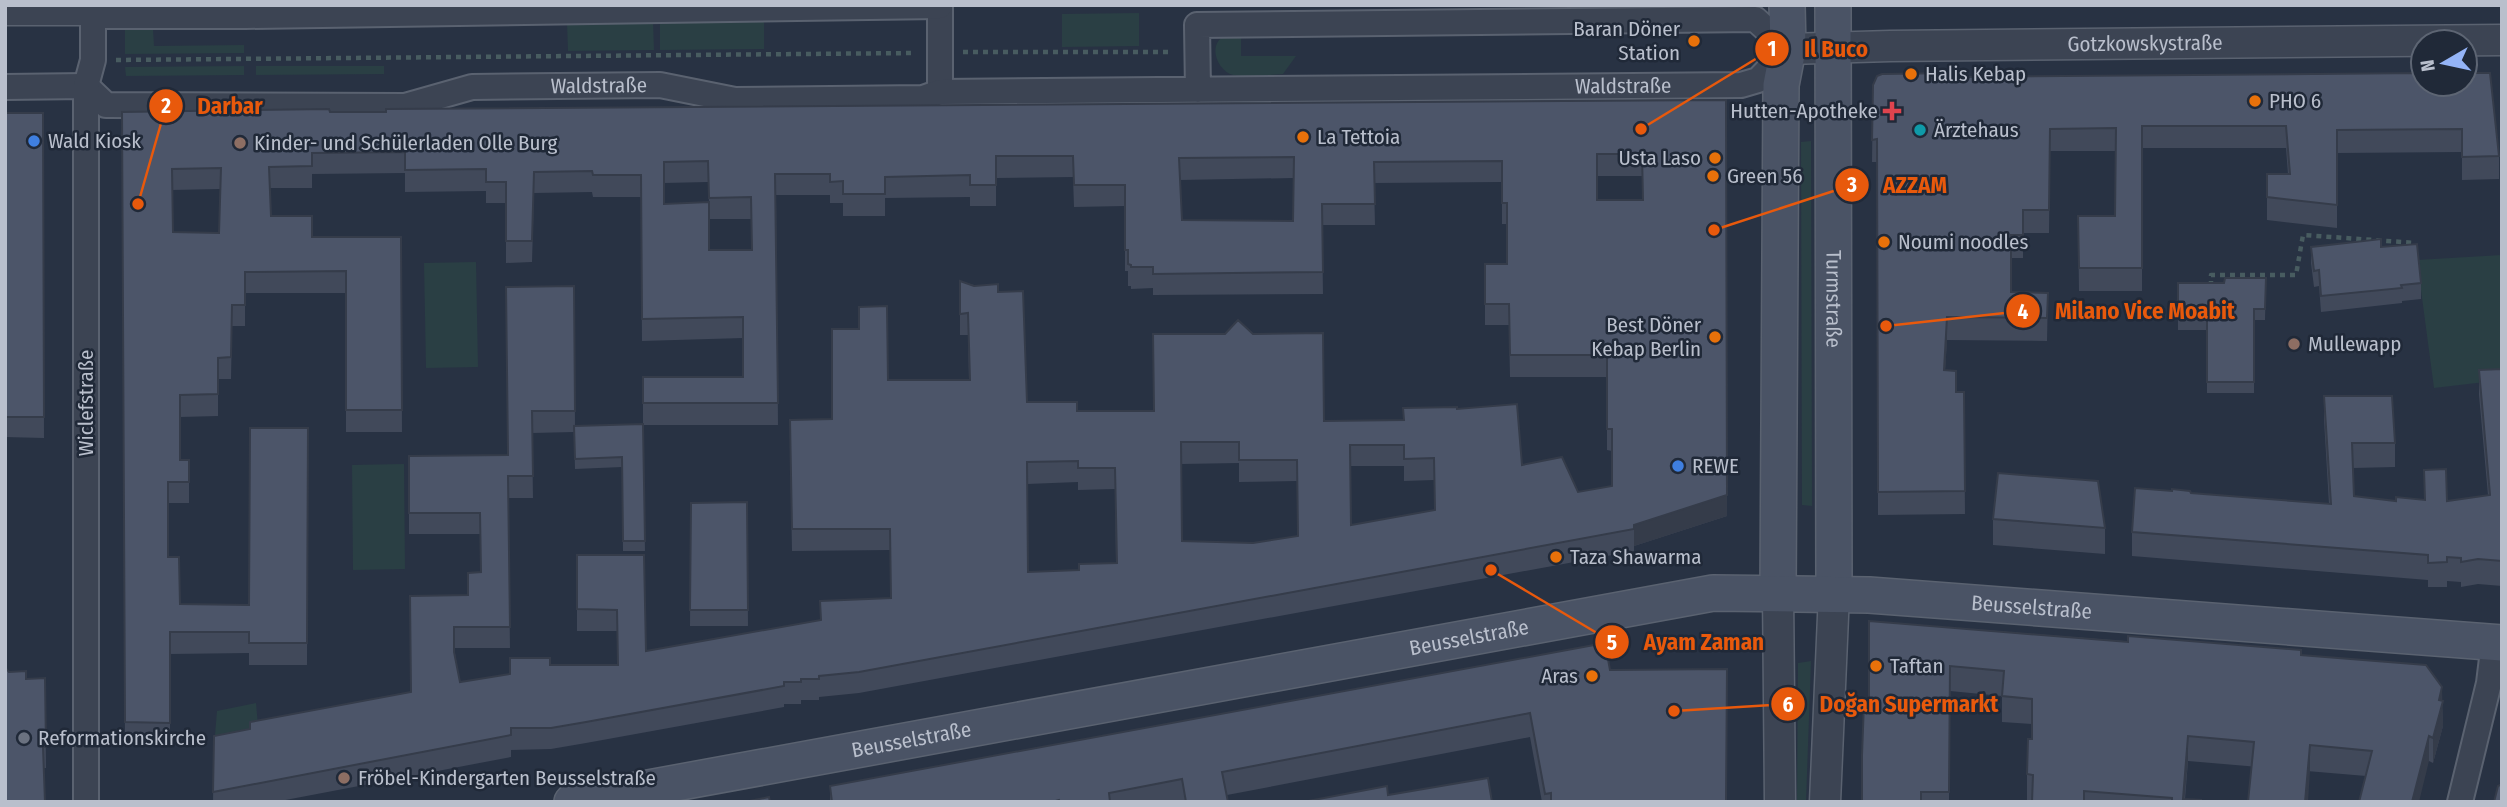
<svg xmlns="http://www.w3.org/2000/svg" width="2507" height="807" font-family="'Fira Sans Condensed',sans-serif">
	<rect width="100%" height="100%" fill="#283243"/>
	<path fill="#2a3f44" d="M1139 13V46L1062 47V14Z
		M653 21 654 50 568 51 567 23Z
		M764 21V49L660 50V22Z
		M153 29 154 46 244 45V53L125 54V30Z
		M1241 33V56H1296L1283 74C1268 75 1248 78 1233 75 1218 71 1207 46 1224 36 1229 34 1236 34 1241 33Z
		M244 66V75L126 76 125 67Z
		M256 66H384V74L256 75Z
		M1811 141 1812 506 1802 505 1801 142Z
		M2502 255V380L2434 388 2417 260Z
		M476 262 478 367 426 368 424 263Z
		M404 464 405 569 353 570 352 465Z
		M1811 661 1806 802H1797L1798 663Z
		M256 703 259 737 214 747 217 711Z"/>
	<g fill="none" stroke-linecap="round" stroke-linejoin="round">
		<g stroke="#5a6270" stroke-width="21">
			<path id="pedestrian" d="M5 16H93"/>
		</g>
		<g stroke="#5a6270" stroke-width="28">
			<g id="minor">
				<path d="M940 5V92"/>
				<path d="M93 16H246L940 6"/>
				<path id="s1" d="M5 87 86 86 106 105 405 106 472 87 660 85 735 100 923 98 940 92 1741 85 1758 80 1788 49 1755 19 1197 25 1198 90"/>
				<path d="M86 802V86L93 60V5"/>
				<path d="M2460 802 2489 683 2494 642"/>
			</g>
		</g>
		<g stroke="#5a6270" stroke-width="33">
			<g id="tertiary">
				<path id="s2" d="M1788 49 1890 46 2502 40"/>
				<path d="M1778 592 1780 802"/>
				<path d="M1825 802 1834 593"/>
			</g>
		</g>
		<g stroke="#5a6270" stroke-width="38">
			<g id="secondary">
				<path id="s3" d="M1833 5 1834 593"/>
				<path d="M1778 592 1781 85 1788 49 1787 5"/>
				<path id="s4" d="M572 802 1713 593 1869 595 2502 643"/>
			</g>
		</g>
		<path stroke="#485c60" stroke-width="4.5" stroke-dasharray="5 5" stroke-linecap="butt" d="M963 52H1172
			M116 60 916 53
			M2211 286V275H2296L2303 235 2416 243"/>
		<use href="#pedestrian" stroke="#3c4453" stroke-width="18"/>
		<use href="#minor" stroke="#3c4453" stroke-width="24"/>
		<use href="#tertiary" stroke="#3c4453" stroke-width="30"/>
		<use href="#secondary" stroke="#4a5365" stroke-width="35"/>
	</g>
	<path fill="#41495a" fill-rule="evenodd" d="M2423 73 2499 156V179L2462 180V152L2337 153V228L2267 220V174H2288L2286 148H2142V291H2079L2078 216H2115L2116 151H2050L2049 233H2023V258H2011V292L2048 293 2047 341 1947 340 1945 370 1956 392H1964L1965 514 1878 515 1877 162H1872L1873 85 1954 77Z
		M1726 100 1727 516 1634 546V551L859 693 819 697V700H801V704H784V707L586 743 551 749 511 750V757L275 802H213L214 736 250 729 411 692 468 595 481 572 480 534H409V456L507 455 574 286 575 426 643 424V377H743V338L642 341 641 197H593L592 192 534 193 532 262 506 263V203H486V191L405 192V173L312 174V188H269L271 216 312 237H401L402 432H346V293H245V326H232L231 379H218V416L180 417V460H189V503H168V557L180 604 249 605 308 428 307 665H249V653L170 654V744L125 743 122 112H330ZM1597 176H1642V200H1597ZM1073 177 1074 207 1125 206V271H1128V286H1131V289L1153 288V295L1323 294 1322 225H1375L1374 183 1502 182V224H1507V264H1485V325H1509L1510 377H1607V450L1612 451V486L1578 492 1522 465 1457 409 1403 420 1324 421 1077 411 1027 402 998 292 960 281V335H968L969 380H888L832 419 790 442 792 551 890 550 891 598 820 601V620L646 651 644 555H577V631H617V665H550L510 674 460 682 454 648H510L508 498H533L532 433 574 432 575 469 622 467 623 551H645L643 425H778L776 195H830V203H843V216H885V198L970 197V206H996V178ZM1293 178V221L1182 220 1180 180ZM708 182 709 202 664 204V183ZM220 189 219 233 173 232 172 190ZM709 219H751L752 250H709ZM1239 463V482L1297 481 1298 536 1253 543 1182 541 1181 464ZM1350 466H1404V481L1434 480 1435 510 1351 525ZM1078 482V490L1115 489 1116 563 1079 570 1028 572 1027 484Z
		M5 113H43L44 438 5 437Z
		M2311 247H2381L2421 283V299L2402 301V303L2321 312 2319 286 2314 287 2311 263Z
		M2266 278 2265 320H2254V393H2207V330H2178V283H2224Z
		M2502 369V586L2478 584 2461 587V582L2447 581V587H2428V580L2132 556V532L2329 504 2324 420V396L2395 443V467L2353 468 2354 496 2396 501 2424 500V470L2447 501 2488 495 2479 395V370Z
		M747 502 748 626H690L691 503Z
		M1993 519 2105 528V554L1993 545Z
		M1869 621 2301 655 2442 701 2443 726 2433 763 2429 761 2366 776 2188 761 2185 799 2201 802H2032V800H2027V774L2032 739V724L2002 722V696L1950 691 1949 802H1862L1869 702Z
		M1610 670 1726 802H1542L1530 737 1227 795 1228 802H830V786Z
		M9 672 26 679 45 678 46 768H44Z"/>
	<path fill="#353c4a" d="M1947 317V340L1944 393V370Z
		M1727 495V516L1634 546V551V525Z
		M2442 687 2443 726 2433 763V738L2439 700Z
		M2188 736V761L2184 802H2183Z
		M2429 736V761L2419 802H2412Z
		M2310 745V771L2308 802H2305Z"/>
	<path fill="#4c5569" stroke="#353c4a" stroke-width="2" fill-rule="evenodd" d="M1954 73V77L2423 73V84H2465V73H2490L2499 156 2462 157V129L2337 130V205L2267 197V174H2290L2286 126H2142V268H2079L2078 216H2115L2116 128 2050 129 2049 210H2023V235H2011V292L2048 293 2047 318 1947 317 1944 370 1956 371V392H1964L1965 491 1878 492 1877 139 1872 140 1873 85 1877 76 1882 74Z
		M1726 100 1727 495 1634 525V529L859 672 819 676V679H801V682H784V686L586 722 551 728H511V735L213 792 214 736 250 729V722L411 692 410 596 468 595V573L481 572 480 513H409V456L508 455 506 287 574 286 575 411H532L533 476H508L510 627H454V652L460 682 510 674V658H550V665H618L617 610 577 609V555H644L646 651 821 620 820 601 891 598 890 529H792L790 420 832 419V329H859V307L887 306 888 380H970L968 313 960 314V281L974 286 998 284V292L1023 291 1027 402H1077V411H1154L1153 334H1225L1238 320 1253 334 1323 333 1324 421 1404 420 1403 408 1457 407V409L1517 404 1522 465 1562 457 1578 492 1612 486V429H1607V355H1510L1509 304H1485V264H1507V203H1502V161L1374 162 1375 204H1322L1323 272 1153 274V267H1131V265L1128 264V250H1125V185H1074L1073 156H996V185H970V175L885 177V194H843V181L830 182V174H775L778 403H643V377H743V317L642 319 641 175H593L592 171 534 172 532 241H506V182H486V169L405 170V152L312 153V166L269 167 271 216H312V237H401L402 410H346V271L245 272V305H232L231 357 218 358V394L180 395V460H189V482H168V557H179L180 604 249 605 250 428H308L307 643H249V632H170V723L125 722 122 112 329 109 330 112H386V109ZM1597 154H1642L1643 200H1597ZM1294 157 1293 221 1182 220 1179 158ZM708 161 709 198 751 197 752 250H709V202L664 204V162ZM221 168 219 233 173 232 172 169ZM1181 442H1239V460H1297L1298 536 1253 543 1182 541ZM1350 445H1404V459L1434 458 1435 510 1351 525ZM1078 461V468H1115L1117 563 1079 564V570L1028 572 1027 462Z
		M5 113H43L44 417H5Z
		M2381 239V247L2417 244 2421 283 2401 285 2402 288 2321 296 2319 270 2314 271 2311 247Z
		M2225 278H2266L2265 309H2254V382H2207V319H2178V283H2224Z
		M2502 369V561L2478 559 2461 562V558L2447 557V562L2428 563V555L2132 532 2135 488 2172 491V489L2190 491 2191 493 2331 504 2324 396H2392L2395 443H2352L2354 496 2396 501V497L2425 500 2424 470 2446 469 2447 501 2490 495 2479 370Z
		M643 424 645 541H623L622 457 575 459 574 426Z
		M1998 473 2098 481 2105 528 1993 519Z
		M747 502 748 610H690L691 503Z
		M1869 621 2128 642V636L2301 650V655L2426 665 2442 687 2439 700 2443 701 2433 738 2429 736 2412 802H2359L2372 751 2310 745 2305 802H2248L2254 742 2188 736 2183 799 2201 800V802H2172V798L2084 791V802H2032L2033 775 2027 774 2028 739H2032V699L2002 696 2004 671 1950 666 1949 792H1921V802H1862V755L1864 702H1869Z
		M1605 643 1610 670 1727 669 1726 802H1551V793L1545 794 1530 713 1222 772 1228 802H1186L1182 779 1109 793 1110 802H1060L1059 800 1052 802H832L830 786Z
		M5 667 9 672 26 671V679L45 678 46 747H43L45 802H5Z
		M1488 778 1492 802H1303L1387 786 1388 795Z
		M2502 784V802H2494L2498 786Z
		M769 797 770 802H745Z"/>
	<g fill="#e8710a" stroke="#202938" stroke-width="2.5">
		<circle cx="1694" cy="41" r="7"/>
		<circle cx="1911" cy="74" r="7"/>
		<circle cx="2255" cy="101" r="7"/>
		<circle cx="1303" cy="137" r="7"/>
		<circle cx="1715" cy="158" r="7"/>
		<circle cx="1713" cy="176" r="7"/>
		<circle cx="1884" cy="242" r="7"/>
		<circle cx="1715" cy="337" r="7"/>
		<circle cx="1556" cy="557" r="7"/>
		<circle cx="1876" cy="666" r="7"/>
		<circle cx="1592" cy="676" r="7"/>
	</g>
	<path fill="#e0444e" stroke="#202938" stroke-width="2.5" d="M1888.5 100.5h7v7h7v7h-7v7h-7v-7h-7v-7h7z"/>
	<circle fill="#0f9aa8" stroke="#202938" stroke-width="2.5" cx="1920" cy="130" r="7"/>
	<g fill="#3f7fe0" stroke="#202938" stroke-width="2.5">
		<circle cx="34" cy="141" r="7"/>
		<circle cx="1678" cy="466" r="7"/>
	</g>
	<g fill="#8d6e63" stroke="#202938" stroke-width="2.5">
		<circle cx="240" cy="143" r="7"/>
		<circle cx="2294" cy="344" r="7"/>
		<circle cx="344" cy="778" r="7"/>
	</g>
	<circle fill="#6b7280" stroke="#202938" stroke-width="2.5" cx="24" cy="738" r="7"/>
	<g text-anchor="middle" stroke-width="5" stroke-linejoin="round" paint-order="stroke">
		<g font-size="21" fill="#b9bfcc" stroke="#202938" text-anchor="start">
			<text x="1680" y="36" text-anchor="end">Baran Döner<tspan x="1680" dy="24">Station</tspan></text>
			<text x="1925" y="81">Halis Kebap</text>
			<text x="2269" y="108">PHO 6</text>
			<text x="1878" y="118" text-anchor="end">Hutten-Apotheke</text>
			<text x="1934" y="137">Ärztehaus</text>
			<text x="1317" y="144">La Tettoia</text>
			<text x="48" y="148">Wald Kiosk</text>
			<text x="254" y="150">Kinder- und Schülerladen Olle Burg</text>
			<text x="1701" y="165" text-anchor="end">Usta Laso</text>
			<text x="1727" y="183">Green 56</text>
			<text x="1898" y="249">Noumi noodles</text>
			<text x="1701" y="332" text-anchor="end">Best Döner<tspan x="1701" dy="24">Kebap Berlin</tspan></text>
			<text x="2308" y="351">Mullewapp</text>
			<text x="1692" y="473">REWE</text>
			<text x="1570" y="564">Taza Shawarma</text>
			<text x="1890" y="673">Taftan</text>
			<text x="1578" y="683" text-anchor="end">Aras</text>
			<text x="38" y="745">Reformationskirche</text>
			<text x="358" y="785">Fröbel-Kindergarten Beusselstraße</text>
		</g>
		<g font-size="21" fill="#b9bfcc" stroke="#202938">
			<text dy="7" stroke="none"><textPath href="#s2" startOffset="357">Gotzkowskystraße</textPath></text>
			<text dy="7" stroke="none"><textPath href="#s1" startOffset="604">Waldstraße</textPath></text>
			<text dy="7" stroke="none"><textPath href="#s1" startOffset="1631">Waldstraße</textPath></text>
			<text dy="7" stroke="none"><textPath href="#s3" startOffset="294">Turmstraße</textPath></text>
			<text transform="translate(86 403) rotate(-90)" y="7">Wiclefstraße</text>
			<text dy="7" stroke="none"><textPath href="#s4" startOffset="1479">Beusselstraße</textPath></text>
			<text dy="7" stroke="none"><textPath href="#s4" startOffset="912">Beusselstraße</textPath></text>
			<text dy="7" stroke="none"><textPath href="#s4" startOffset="345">Beusselstraße</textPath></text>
		</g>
	</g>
	<path fill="none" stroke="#e8590c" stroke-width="2.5" d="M1641 129L1772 49M138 204L166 106M1714 230L1852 185M1886 326L2023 311M1491 570L1612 642M1674 711L1788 704"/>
	<g fill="#e8590c" stroke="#202938" stroke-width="2.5">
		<circle cx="1641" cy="129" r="7"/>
		<circle cx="138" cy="204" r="7"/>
		<circle cx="1714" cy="230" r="7"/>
		<circle cx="1886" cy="326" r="7"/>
		<circle cx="1491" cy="570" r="7"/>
		<circle cx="1674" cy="711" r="7"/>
		<circle cx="1772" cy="49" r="18"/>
		<circle cx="166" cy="106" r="18"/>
		<circle cx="1852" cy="185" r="18"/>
		<circle cx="2023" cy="311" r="18"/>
		<circle cx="1612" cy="642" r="18"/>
		<circle cx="1788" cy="704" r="18"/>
	</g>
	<g font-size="21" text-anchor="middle" font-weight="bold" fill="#fff">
		<text x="1772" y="56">1</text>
		<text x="166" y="113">2</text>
		<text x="1852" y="192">3</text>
		<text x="2023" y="319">4</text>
		<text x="1612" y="650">5</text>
		<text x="1788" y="712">6</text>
	</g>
	<g font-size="23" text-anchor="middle" font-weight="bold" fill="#e8590c" stroke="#202938" stroke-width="5" stroke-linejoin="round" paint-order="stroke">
		<text x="1836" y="57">Il Buco</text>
		<text x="230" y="114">Darbar</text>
		<text x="1915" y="193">AZZAM</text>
		<text x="2145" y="319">Milano Vice Moabit</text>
		<text x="1704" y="650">Ayam Zaman</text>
		<text x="1909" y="712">Doğan Supermarkt</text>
	</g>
	<rect width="2507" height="807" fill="none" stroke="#b9bfcc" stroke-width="14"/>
	<g transform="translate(2444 63) rotate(261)"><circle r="33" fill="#202938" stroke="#5d6573" stroke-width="2"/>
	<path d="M0-5L12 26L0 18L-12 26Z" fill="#94b4f7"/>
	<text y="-10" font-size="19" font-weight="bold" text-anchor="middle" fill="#b9bfcc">N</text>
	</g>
</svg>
